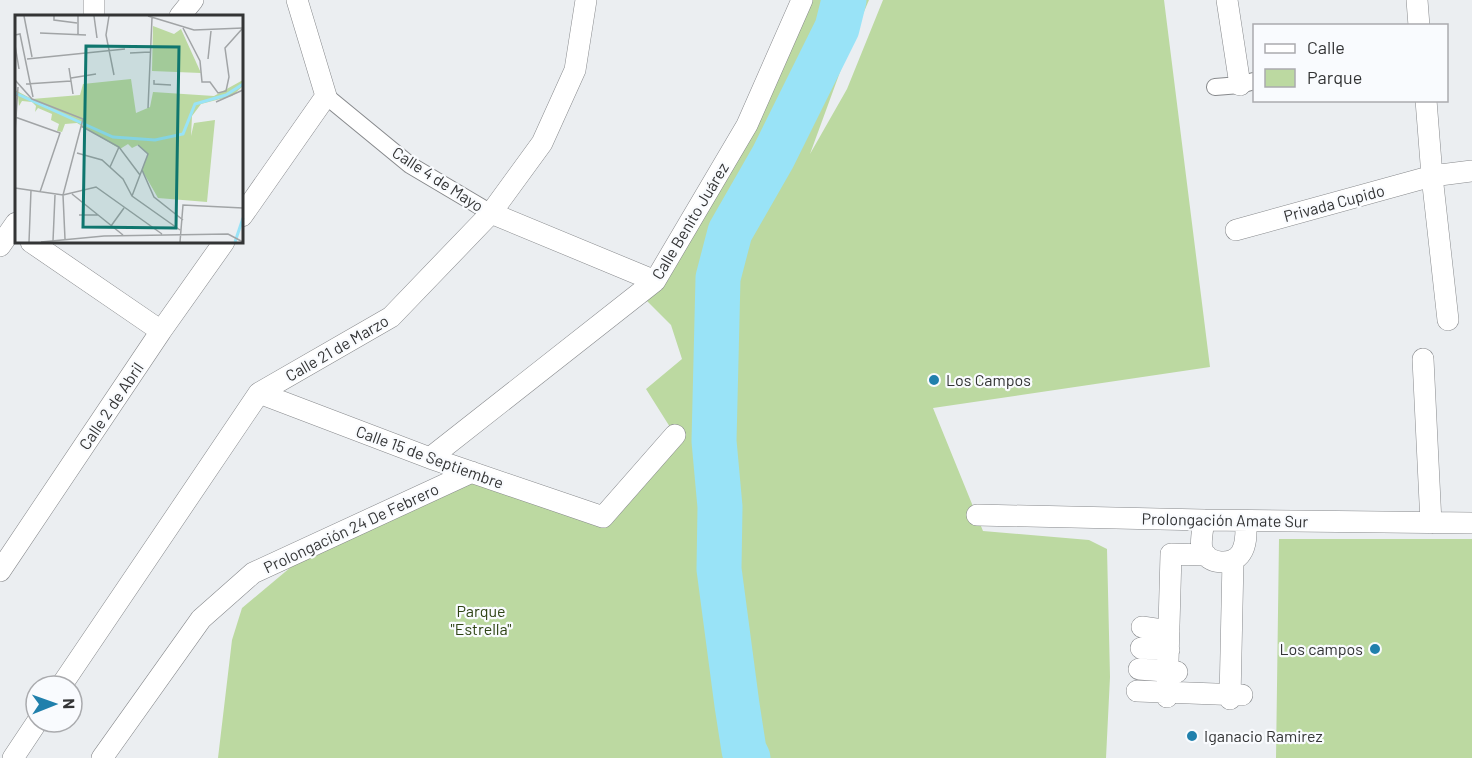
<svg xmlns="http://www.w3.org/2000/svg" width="1472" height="758" font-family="Barlow,sans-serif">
	<rect width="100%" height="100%" fill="#ebeef1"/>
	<path fill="#bcd9a1" d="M802 0H869L851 42 810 154 847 89 883 0H1164L1210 367 933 408 983 531 1089 540 1107 549 1110 677 1106 758H218L232 640 242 608 322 541 472 472 603 516 675 435 646 389 682 359 671 325 639 293 655 281Z
		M1279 539H1472V758H1276Z"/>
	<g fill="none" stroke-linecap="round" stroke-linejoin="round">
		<path stroke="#99e3f7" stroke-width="45" d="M748 758 744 750 737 705 719 569 720 507 714 441 718 278 730 232 773 157 837 28 844 0"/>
		<g stroke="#87898c" stroke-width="18">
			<path id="pedestrian" d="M1215 87 1240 85 1254 81
				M326 96 410 165 491 213"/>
		</g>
		<g stroke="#87898c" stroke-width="22">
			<path id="minor" d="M94 0V16
				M1227 0 1240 85
				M1417 0 1419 26
				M180 16 193 0
				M1426 100 1432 176 1448 320
				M491 213 655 281
				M242 216 326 96 297 0
				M1236 230 1432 176 1472 171
				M31 242 161 331
				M0 246 16 223
				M1423 359 1431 523
				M259 393 430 458 603 517 675 435
				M430 458 655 281 747 125 802 0
				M977 515 1204 520 1472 523
				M1204 520C1203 529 1200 541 1202 549 1207 565 1233 566 1241 553 1247 544 1246 532 1246 521
				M0 571 161 331 224 242
				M1142 627 1169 631
				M1141 648 1169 650
				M1139 669 1177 672
				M61 686 259 393 391 317 491 213 542 143 575 70 586 0
				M1137 691 1242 695
				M1167 697 1171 554 1206 555
				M1230 699 1233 560
				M13 758 37 722
				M102 758 201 619 253 573 472 472"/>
		</g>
		<use href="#pedestrian" stroke="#fff" stroke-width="16"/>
		<use href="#minor" stroke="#fff" stroke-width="21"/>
	</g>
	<g fill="#2080ac" stroke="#f9fbfe" stroke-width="2">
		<circle cx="934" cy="380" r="6"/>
		<circle cx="1375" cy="649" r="6"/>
		<circle cx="1192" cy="736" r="6"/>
	</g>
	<g text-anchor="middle" stroke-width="4.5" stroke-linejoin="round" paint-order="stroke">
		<g font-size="16" fill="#333435" stroke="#f9fbfe">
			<text transform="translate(438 179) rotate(33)" y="6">Calle 4 de Mayo</text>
			<text transform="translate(1334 203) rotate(-15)" y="6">Privada Cupido</text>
			<text transform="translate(690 221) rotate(-59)" y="6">Calle Benito Juárez</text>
			<text transform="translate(337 348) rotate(-30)" y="6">Calle 21 de Marzo</text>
			<text transform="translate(111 406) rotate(-56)" y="6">Calle 2 de Abril</text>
			<text transform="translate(430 457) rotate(20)" y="6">Calle 15 de Septiembre</text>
			<text transform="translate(1225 520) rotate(1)" y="6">Prolongación Amate Sur</text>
			<text transform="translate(351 528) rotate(-25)" y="6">Prolongación 24 De Febrero</text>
		</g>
		<g font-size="16" fill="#333435" stroke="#f9fbfe" text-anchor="start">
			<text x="946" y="386">Los Campos</text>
			<text x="1363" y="655" text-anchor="end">Los campos</text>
			<text x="1204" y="742">Iganacio Ramirez</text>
		</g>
		<g font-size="16" fill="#2e4314" stroke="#f9fbfe">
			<text x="481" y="617">Parque<tspan x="481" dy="18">"Estrella"</tspan></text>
		</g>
	</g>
	<g transform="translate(15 15)">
		<rect width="228" height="228" fill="#ebeef1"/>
		<path d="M138 11 159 19 166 14 186 58 137 56ZM116 64 121 98 135 92 138 77 199 81 228 65V71L217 81 186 89 177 101 176 121 179 108 200 105 192 187 143 183 127 155 133 139 123 130 117 133 113 129 105 134 62 108 50 109 47 117 42 116 44 109 36 105 37 99 23 93 20 97 21 91 17 87 7 86 4 91 3 81H0V75L17 84 65 80 68 69Z" fill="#bcd9a1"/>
		<path fill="none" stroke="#99e3f7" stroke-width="3" d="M0 78 98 122 140 125 168 119 180 89 211 80 228 69M220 227 228 203"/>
		<path fill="none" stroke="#a1a4a6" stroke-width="1.5" d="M9 1 17 42M39 1V5L62 8M63 1V20M79 1 82 23M94 1 91 20 99 60M133 1 179 15 228 13M168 13 185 46 187 67H195L203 78 211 76 214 62 210 33 227 14M25 18 71 20M0 20 5 19 18 82M0 30 4 54M115 38 135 37M12 44 110 34M193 44 196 16M54 53 58 79M56 63 81 59M0 65 17 84 68 104 48 180 50 224M139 65V69L156 70M11 69 56 66M201 87 228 75M133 93 137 3M0 102 45 118 25 177M66 111 104 132 125 160M0 117 3 72M62 138 87 145 108 164 117 181 165 215M95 152 104 132M127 155 139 182 168 205M0 173 48 180 81 172 147 219M57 179 108 220M117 181 133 139 123 130M64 200H83M96 211 109 193M38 226 40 180M14 227 16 175M26 227 89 221 213 219 228 227M165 227 168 190 228 193"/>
		<path fill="#0f766e" fill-opacity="0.15" stroke="#0f766e" stroke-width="3" d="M71 31 164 32 161 213 68 212Z"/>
		<rect width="228" height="228" fill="none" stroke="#333435" stroke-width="3"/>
	</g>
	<rect x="1253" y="24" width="195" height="78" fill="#f9fbfe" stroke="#aaabae" stroke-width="1.5"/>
	<rect x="1265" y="44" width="30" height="9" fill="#ffffff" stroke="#aaabae" stroke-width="1.5"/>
	<text x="1307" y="54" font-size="18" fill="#333435">Calle</text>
	<rect x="1265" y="69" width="30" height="18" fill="#bcd9a1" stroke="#aaabae" stroke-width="1.5"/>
	<text x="1307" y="84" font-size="18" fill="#333435">Parque</text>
	<g transform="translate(54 704) rotate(89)"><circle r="28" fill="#f9fbfe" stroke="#aaabae" stroke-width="1.5"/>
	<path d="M0-4.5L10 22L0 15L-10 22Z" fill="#2080ac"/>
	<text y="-9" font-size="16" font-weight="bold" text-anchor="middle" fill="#333435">N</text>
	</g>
</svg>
